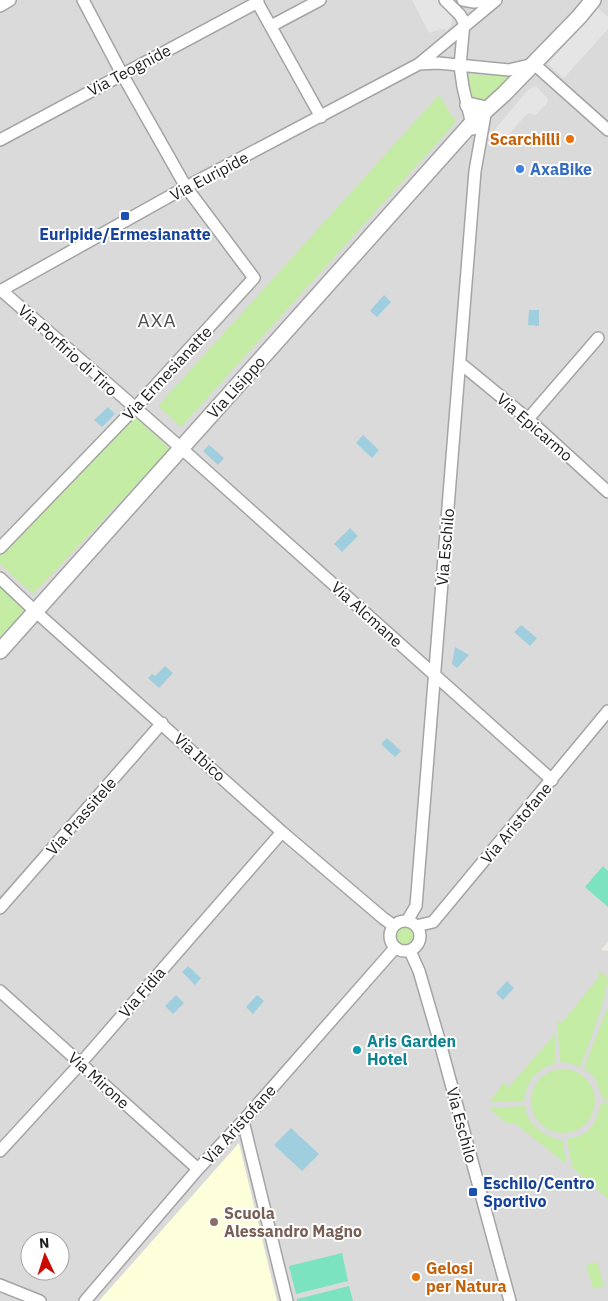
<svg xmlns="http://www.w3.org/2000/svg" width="608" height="1301" font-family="'IBM Plex Sans',sans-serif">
	<rect width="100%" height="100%" fill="#efebe2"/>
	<path fill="#dbdada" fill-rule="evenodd" d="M0 0H608V942L601 950 608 951V1301H0ZM30 1241H60V1271H30Z"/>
	<path fill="#fdffdb" d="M239 1143 277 1301H99Z"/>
	<path fill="#c5eca4" d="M464 74 512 76 487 103H473Z
		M439 95 456 122 181 427 158 406Z
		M133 415 170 449 33 594 0 564V555Z
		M0 587 25 610 0 637Z
		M394 937a11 11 0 1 1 22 0a11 11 0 1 1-22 0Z
		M598 971C602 973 606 975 607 978 608 994 587 1050 580 1067L570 1063 560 1062 557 1020 562 1023 599 977Z
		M608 1006V1098L603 1099 595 1078 584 1068Z
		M555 1034 556 1063C535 1069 528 1081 523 1102H489L506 1080 507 1089Z
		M531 1101a32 32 0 1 1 64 0a32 32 0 1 1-64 0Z
		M608 1102V1199L572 1167 567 1139C590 1136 596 1124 601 1103Z
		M525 1106C527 1127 546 1136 563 1141L566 1164 516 1124H507L489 1108Z
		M597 1262 604 1286 593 1289 586 1265Z"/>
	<path fill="#7be3bf" d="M603 866 608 871V907L585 887Z
		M342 1253 348 1281 296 1294 289 1266Z
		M349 1286 353 1301H297V1299Z"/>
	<path fill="#e5e5e5" d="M412 0H438L453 12 451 26 447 30 441 29 429 33Z
		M598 8 608 17V29L564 78 548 64Z
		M536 86 548 99 547 103 535 115 528 113 498 146 493 141V133L496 128 528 90Z"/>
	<path fill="#9fcedf" d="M384 295 391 302 377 317 370 311Z
		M529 310H539V326L528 325Z
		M108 407 115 414 102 427 94 420Z
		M363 435 379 450 372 458 356 443Z
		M209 445 224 458 218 465 203 451Z
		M350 528 358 536 342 552 334 544Z
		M521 625 537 638 530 646 514 632Z
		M455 647 469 655 457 668 452 664Z
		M165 666 173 673 159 688 148 678 152 674 155 676Z
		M387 738 401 751 395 757 381 744Z
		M188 966 201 978 195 985 182 972Z
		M507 981 514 988 503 1000 496 993Z
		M176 995 184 1003 173 1014 165 1006Z
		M257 995 264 1001 253 1014 246 1007Z
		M291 1128 319 1154 302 1171 274 1145Z"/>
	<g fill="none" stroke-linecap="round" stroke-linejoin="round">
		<g stroke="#a4a4a4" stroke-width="14">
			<path id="minor" d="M256 0 321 117
				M445 0 460 15 464 22 460 66 463 87 473 129
				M463 0 474 2 495 0
				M0 6 10 0
				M271 26 320 0
				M419 64 438 63 509 70 534 64 608 130
				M0 140 258 2
				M1 290 181 448 552 780
				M0 291 186 187 419 64 496 0
				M460 363 528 419 608 492
				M528 419 598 338
				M0 548 134 409 254 278 186 187 122 74 83 0
				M0 578 36 612 282 832 383 918 394 926
				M0 908 162 723
				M390 936a15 15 0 1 1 30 0a15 15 0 1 1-30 0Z
				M407 921 416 906 475 171 486 109
				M416 926 433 922 608 711
				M410 951 419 971 440 1043 510 1301
				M0 991 198 1169
				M243 1121 287 1301
				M0 1151 80 1064 282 832
				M0 1285 40 1301
				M85 1301 198 1169 243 1121 395 948"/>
		</g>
		<g stroke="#a4a4a4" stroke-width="18">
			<path id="tertiary" d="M468 105 486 109
				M0 651 472 123 504 94 579 17 593 0"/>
		</g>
		<use href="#minor" stroke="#fff" stroke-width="11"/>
		<use href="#tertiary" stroke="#fff" stroke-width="15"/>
	</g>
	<g fill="#e8710a" stroke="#fff" stroke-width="2">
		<circle cx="570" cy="139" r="5"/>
		<circle cx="416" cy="1277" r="5"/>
	</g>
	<circle fill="#3f7fe0" stroke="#fff" stroke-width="2" cx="520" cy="169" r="5"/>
	<g fill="#1a4fb4" stroke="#fff" stroke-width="2">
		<rect x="120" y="211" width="10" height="10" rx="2.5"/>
		<rect x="468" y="1187" width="10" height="10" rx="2.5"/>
	</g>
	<circle fill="#0f9aa8" stroke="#fff" stroke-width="2" cx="357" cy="1050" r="5"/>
	<circle fill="#8d6e63" stroke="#fff" stroke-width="2" cx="214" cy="1222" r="5"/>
	<g text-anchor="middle" stroke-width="4" stroke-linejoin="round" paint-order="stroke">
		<g font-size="16" fill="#1d1d1d" stroke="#fff">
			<text transform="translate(129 70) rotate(-28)" y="6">Via Teognide</text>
			<text transform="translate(209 176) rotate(-28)" y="6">Via Euripide</text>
			<text transform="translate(68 350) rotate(42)" y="6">Via Porfirio di Tiro</text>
			<text transform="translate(167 373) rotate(-47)" y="6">Via Ermesianatte</text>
			<text transform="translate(236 387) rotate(-48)" y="6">Via Lisippo</text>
			<text transform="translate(535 427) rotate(41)" y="6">Via Epicarmo</text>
			<text transform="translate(445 547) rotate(-85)" y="6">Via Eschilo</text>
			<text transform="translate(367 614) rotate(42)" y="6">Via Alcmane</text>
			<text transform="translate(200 757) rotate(42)" y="6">Via Ibico</text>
			<text transform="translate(81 816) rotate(-49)" y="6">Via Prassitele</text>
			<text transform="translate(516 823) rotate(-50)" y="6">Via Aristofane</text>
			<text transform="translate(142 992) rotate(-49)" y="6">Via Fidia</text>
			<text transform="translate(99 1080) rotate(42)" y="6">Via Mirone</text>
			<text transform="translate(239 1124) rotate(-48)" y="6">Via Aristofane</text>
			<text transform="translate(462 1125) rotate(75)" y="6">Via Eschilo</text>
		</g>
		<g font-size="16" font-weight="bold" fill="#c56008" stroke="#fff" text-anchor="end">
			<text x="560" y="145">Scarchilli</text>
			<text x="426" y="1274" text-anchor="start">Gelosi<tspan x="426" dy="18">per Natura</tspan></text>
		</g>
		<g font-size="16" font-weight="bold" fill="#366cbe" stroke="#fff" text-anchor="start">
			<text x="530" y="175">AxaBike</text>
		</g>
		<g font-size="16" font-weight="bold" fill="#164399" stroke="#fff">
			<text x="125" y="240">Euripide/Ermesianatte</text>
			<text x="483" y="1189" text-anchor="start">Eschilo/Centro<tspan x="483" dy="18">Sportivo</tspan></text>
		</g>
		<g font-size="16" font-weight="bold" fill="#0d838f" stroke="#fff" text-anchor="start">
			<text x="367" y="1047">Aris Garden<tspan x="367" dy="18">Hotel</tspan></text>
		</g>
		<g font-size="16" font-weight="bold" fill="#785e54" stroke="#fff" text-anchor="start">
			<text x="224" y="1219">Scuola<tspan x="224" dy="18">Alessandro Magno</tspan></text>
		</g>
		<g font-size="19" letter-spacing="1" fill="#505050" stroke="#fff">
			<text x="157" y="327">AXA</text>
		</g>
	</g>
	<g transform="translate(45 1256) rotate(356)"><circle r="24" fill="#ffffff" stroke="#a5a5a5"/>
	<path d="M0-4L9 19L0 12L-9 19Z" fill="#ca0900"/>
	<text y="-8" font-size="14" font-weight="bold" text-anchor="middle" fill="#1d1d1d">N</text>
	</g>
</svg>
